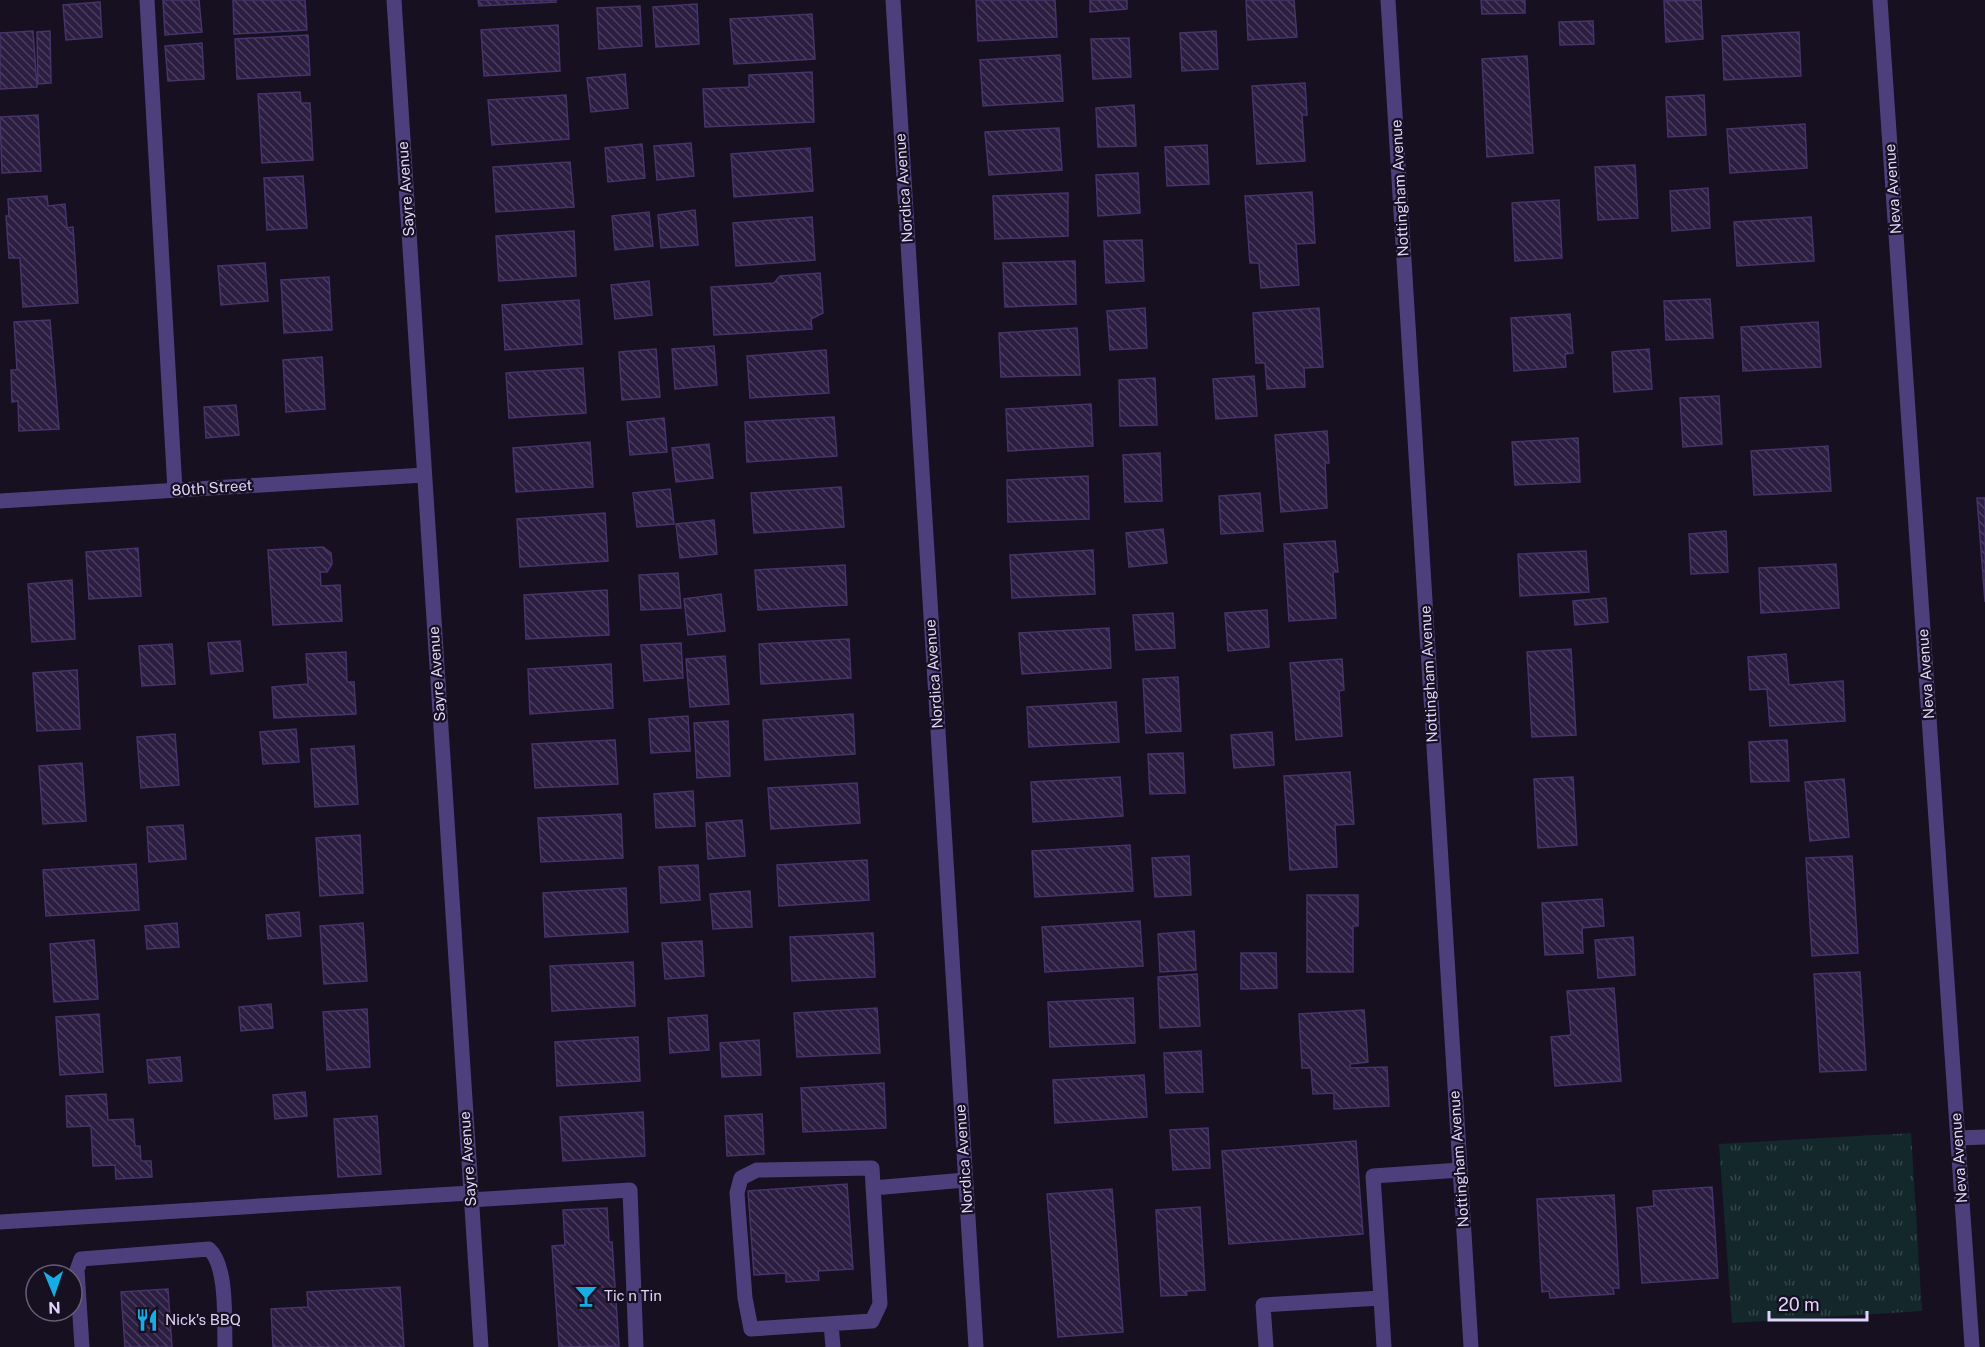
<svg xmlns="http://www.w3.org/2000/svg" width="1985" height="1347" font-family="'Public Sans',sans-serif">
	<defs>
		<pattern id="grass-tufts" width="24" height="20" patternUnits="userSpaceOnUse" patternTransform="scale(1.5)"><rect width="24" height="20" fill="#13282b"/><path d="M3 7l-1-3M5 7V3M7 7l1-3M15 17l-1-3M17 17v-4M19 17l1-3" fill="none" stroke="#35464b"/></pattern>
		<pattern id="building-back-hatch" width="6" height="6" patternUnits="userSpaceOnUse" patternTransform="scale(1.5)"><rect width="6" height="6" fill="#2b1e40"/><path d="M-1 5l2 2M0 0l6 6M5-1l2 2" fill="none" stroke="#493e5c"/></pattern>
	</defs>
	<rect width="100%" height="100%" fill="#161021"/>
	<path fill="url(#grass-tufts)" d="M1911 1133 1922 1311 1732 1323 1719 1144Z"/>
	<path fill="url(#building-back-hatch)" stroke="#47326a" stroke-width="1.5" d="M163 0H199L202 32 165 35Z
		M233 0H305L307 30 234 34Z
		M478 0H556V2L479 6Z
		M976 0H1055L1057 37 978 41Z
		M1090 0H1127V9L1090 12Z
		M1246 0H1294L1297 37 1248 40Z
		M1481 0H1525V13L1482 14Z
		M1701 0 1703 39 1666 42 1664 1Z
		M100 2 102 37 66 40 63 5Z
		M697 4 699 44 656 47 653 7Z
		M640 6 642 46 599 49 597 8Z
		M812 14 815 59 734 64 730 19Z
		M1593 21 1594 44 1560 45 1559 22Z
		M558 25 560 71 484 76 481 30Z
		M33 31 37 87 0 89V33Z
		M50 31 51 83 38 84 37 32Z
		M1216 31 1218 69 1182 71 1180 33Z
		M1799 32 1801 76 1724 80 1722 36Z
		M308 35 310 75 237 79 235 39Z
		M1129 38 1131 77 1093 79 1091 39Z
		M202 43 204 79 168 81 165 46Z
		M1060 55 1063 101 983 106 980 60Z
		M1527 56 1533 153 1487 157 1482 59Z
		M812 72 814 122 705 127 703 89 749 87V75Z
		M625 74 628 108 591 112 587 78Z
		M1305 83 1307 115H1302L1305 161 1257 164 1252 86Z
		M300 92 301 103H310L313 160 262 163 258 94Z
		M566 95 569 139 492 145 488 100Z
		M1704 95 1706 135 1668 137 1666 97Z
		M1134 105 1136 146 1098 147 1096 108Z
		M38 115 41 171 2 173 0 117Z
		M1805 124 1807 168 1730 173 1727 129Z
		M1059 128 1062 170 989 175 985 132Z
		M691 143 694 176 657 180 654 146Z
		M642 144 645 178 608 182 605 148Z
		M1207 145 1209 184 1167 186 1165 147Z
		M810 148 813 191 734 197 731 154Z
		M570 162 574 207 496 212 493 167Z
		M1635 165 1638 218 1598 220 1595 167Z
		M1138 173 1140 213 1098 216 1096 175Z
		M303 176 307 228 267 230 264 178Z
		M1708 188 1710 228 1672 231 1670 191Z
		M1312 192 1315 243 1296 244 1299 285 1261 288 1259 263H1250L1245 196Z
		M1068 193V236L995 239 993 196Z
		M47 196 48 206 65 204 67 228 73 227 78 303 23 307 20 258H9L6 216H9L8 199Z
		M1559 200 1562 258 1515 261 1512 203Z
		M695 210 698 245 661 248 658 215Z
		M649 212 653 246 615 250 612 216Z
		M812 217 815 260 736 266 733 223Z
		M1811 217 1814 261 1737 266 1734 222Z
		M574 231 576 276 499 281 496 236Z
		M1142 240 1144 281 1106 283 1104 241Z
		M1075 261 1076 304 1005 307 1003 263Z
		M265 263 268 301 221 305 218 266Z
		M820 273 823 313 811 319 812 329 714 335 711 287 774 283 780 276Z
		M329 277 332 330 284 333 281 280Z
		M649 281 652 315 615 319 611 285Z
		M1710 299 1713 338 1666 340 1664 301Z
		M579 300 582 344 505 350 502 305Z
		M1145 308 1147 348 1110 350 1107 311Z
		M1319 308 1323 367 1304 368 1305 387 1267 389 1265 363H1256L1253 313Z
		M1570 314 1573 353 1565 354 1566 367 1514 371 1511 318Z
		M50 320 59 429 19 431 18 401 12 402 11 370H17L14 322Z
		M1818 322 1821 367 1743 371 1741 327Z
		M1077 328 1080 375 1001 377 999 333Z
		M714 346 717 385 675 389 672 349Z
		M656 349 660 397 622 400 619 352Z
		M1649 349 1652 389 1614 392 1612 352Z
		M826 350 829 393 750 398 747 356Z
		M322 357 325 409 286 412 283 360Z
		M583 368 586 413 509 418 506 373Z
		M1254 376 1257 416 1216 419 1213 379Z
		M1155 378 1157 425 1120 426 1119 380Z
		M1719 396 1722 444 1683 447 1680 398Z
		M1091 404 1093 446 1008 451 1006 409Z
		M236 405 239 435 206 438 204 407Z
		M834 417 837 456 747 462 745 422Z
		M664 418 667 452 630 455 627 422Z
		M1327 431 1329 463H1325L1327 508 1281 512 1275 435Z
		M1578 438 1580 482 1515 485 1512 442Z
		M590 442 593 487 516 492 513 448Z
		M709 444 713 478 676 482 672 448Z
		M1828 446 1831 491 1754 495 1751 451Z
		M1160 453 1162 501 1125 502 1123 455Z
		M1088 476 1089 519 1008 522 1007 480Z
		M841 487 844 527 754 533 751 493Z
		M670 489 674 524 637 527 633 493Z
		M1260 493 1263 531 1221 534 1219 496Z
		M1977 498H1985V602Z
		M605 513 608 561 520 567 517 519Z
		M714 520 717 554 680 558 676 524Z
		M1163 529 1167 563 1129 567 1126 533Z
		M1726 531 1728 572 1691 574 1689 534Z
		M1335 541 1338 572H1333L1336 618 1289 621 1284 544Z
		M323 547 331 553 332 564 327 572H320L321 586 340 585 342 621 273 625 268 550Z
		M138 548 141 596 89 599 86 552Z
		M1093 550 1095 594 1012 598 1010 555Z
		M1586 551 1589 592 1520 596 1518 554Z
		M1836 564 1839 608 1761 613 1759 568Z
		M845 565 847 605 758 610 755 570Z
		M678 573 681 608 641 610 639 575Z
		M72 580 75 639 32 642 28 584Z
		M607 590 609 635 526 639 524 595Z
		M721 594 725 631 688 635 684 599Z
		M1606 598 1608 622 1575 625 1573 601Z
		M1267 610 1269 647 1228 651 1225 613Z
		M1173 613 1175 648 1136 650 1133 615Z
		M1109 628 1111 668 1022 674 1019 633Z
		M849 639 851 678 761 684 759 644Z
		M240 641 243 671 211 674 208 643Z
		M681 643 683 678 644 681 641 645Z
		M172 644 175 684 142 686 139 646Z
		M1571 649 1576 735 1532 737 1527 652Z
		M346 652 347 682H354L356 714 274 718 272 687 308 684 306 654Z
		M1786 654 1789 685 1843 681 1845 721 1770 726 1767 689 1750 690 1748 657Z
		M725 656 729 704 690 707 686 659Z
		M1342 659 1344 690 1339 691 1342 736 1296 740 1290 663Z
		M611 664 613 708 530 714 528 669Z
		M77 670 80 729 37 731 33 673Z
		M1178 677 1181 731 1146 733 1143 679Z
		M1116 702 1119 742 1029 747 1027 707Z
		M853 714 855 754 765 760 763 720Z
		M688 716 690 751 651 753 649 719Z
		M728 721 730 776 697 778 694 723Z
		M296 729 299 762 263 764 260 732Z
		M1272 732 1274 765 1234 768 1231 735Z
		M175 734 179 785 141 788 137 737Z
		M615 740 618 784 535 788 532 744Z
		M1787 740 1789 781 1751 782 1749 742Z
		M354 746 358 804 315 807 311 749Z
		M1183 753 1185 793 1150 794 1148 754Z
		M82 763 86 821 43 824 39 766Z
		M1350 772 1354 824 1335 825 1337 867 1290 870 1284 776Z
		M1120 777 1123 816 1033 822 1031 782Z
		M1573 777 1577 845 1538 848 1534 779Z
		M1844 779 1849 837 1810 841 1805 782Z
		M857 783 860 823 771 829 768 788Z
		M693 791 695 826 656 828 654 794Z
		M621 814 623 858 541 862 538 818Z
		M742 820 745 856 708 859 706 823Z
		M183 825 186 859 149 862 147 827Z
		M360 835 363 893 320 896 316 838Z
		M1130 845 1133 891 1035 897 1032 851Z
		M1189 856 1191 895 1155 897 1152 858Z
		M1852 856 1858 953 1812 956 1806 858Z
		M867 860 869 900 779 906 777 865Z
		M136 864 139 910 46 916 43 870Z
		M698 865 700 900 661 903 659 867Z
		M626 888 628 932 545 937 543 893Z
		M750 891 752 927 713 929 710 894Z
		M1307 895H1358V926H1353V972H1307Z
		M1602 899 1604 926 1582 928 1583 953 1545 955 1542 903Z
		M299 912 301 936 268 939 266 915Z
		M1140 921 1143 966 1045 972 1042 927Z
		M177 923 179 947 147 949 145 926Z
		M363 923 367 981 324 984 320 926Z
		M1194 931 1196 970 1160 972 1158 934Z
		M873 933 875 977 792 981 790 937Z
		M1633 937 1635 975 1598 978 1595 940Z
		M94 940 98 999 54 1002 50 944Z
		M702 941 704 976 665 979 662 943Z
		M1241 953H1276L1277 988 1241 989Z
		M633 962 635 1006 552 1011 550 966Z
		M1860 972 1866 1070 1820 1072 1814 974Z
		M1197 974 1200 1026 1160 1028 1158 977Z
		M1614 988 1621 1081 1555 1086 1551 1037 1571 1035 1567 991Z
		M1133 998 1135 1043 1050 1047 1048 1002Z
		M271 1004 273 1028 241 1031 239 1007Z
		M877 1008 880 1053 797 1057 794 1013Z
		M367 1009 370 1067 327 1070 323 1012Z
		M1364 1010 1368 1062 1350 1064V1068L1387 1067 1389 1106 1334 1109V1093L1313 1094 1311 1068H1302L1299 1014Z
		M99 1014 103 1072 60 1075 56 1017Z
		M707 1015 709 1050 670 1053 668 1018Z
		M638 1037 640 1081 557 1086 555 1042Z
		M759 1040 761 1075 722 1077 720 1043Z
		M1201 1051 1203 1092 1166 1093 1164 1053Z
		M180 1057 182 1081 149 1083 147 1060Z
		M1144 1075 1147 1117 1055 1123 1053 1080Z
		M884 1083 886 1128 803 1132 801 1088Z
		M305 1092 307 1116 275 1119 273 1095Z
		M106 1094 108 1120 133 1119 135 1146H140L141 1161H151L152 1177 116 1179 115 1165 93 1166 91 1126 67 1127 66 1096Z
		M643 1112 645 1156 563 1161 560 1117Z
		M762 1114 764 1154 727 1156 725 1116Z
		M377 1116 381 1174 338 1177 334 1119Z
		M1208 1128 1210 1168 1173 1170 1170 1130Z
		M1356 1141 1363 1234 1229 1244 1222 1151Z
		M847 1184 853 1269 818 1271 819 1280 786 1282V1273L754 1275 748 1191Z
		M1712 1187 1718 1278 1642 1283 1637 1208 1654 1206 1653 1191Z
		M1112 1189 1123 1332 1058 1337 1047 1194Z
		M1614 1195 1619 1288H1613L1614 1294 1550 1298 1549 1291 1542 1292 1537 1199Z
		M1200 1207 1205 1290 1186 1291 1187 1295 1161 1296 1156 1210Z
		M607 1208 609 1242H612L619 1346 559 1347 552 1246 565 1245 563 1210Z
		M400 1287 404 1347H273L271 1309 308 1307 307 1292Z
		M168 1289 172 1347H125L121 1292Z"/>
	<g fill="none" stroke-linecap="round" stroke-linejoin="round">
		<path stroke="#4c3f7c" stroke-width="15" d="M147 0 175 490
			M1958 1138 1985 1137
			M872 1168 880 1304 872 1321 751 1329 745 1298 737 1193 741 1178 757 1170Z
			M873 1188 965 1180
			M470 1200 630 1190 636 1347
			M0 1222 470 1193
			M1381 1298 1373 1176 1460 1170
			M831 1324 833 1347
			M82 1347 77 1270 81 1259 209 1249C228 1266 224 1322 225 1347
			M1266 1347 1263 1305 1381 1298 1384 1347"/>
		<path stroke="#4c3f7c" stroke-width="15" d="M394 0 481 1347
			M893 0 976 1347
			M1388 0 1471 1347
			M1880 0 1972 1347
			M0 501 424 475"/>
	</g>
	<defs>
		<g id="bar-bare" transform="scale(1.8)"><path d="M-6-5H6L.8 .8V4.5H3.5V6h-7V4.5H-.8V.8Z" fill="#16ade5" stroke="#161021" stroke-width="2.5" paint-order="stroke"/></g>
		<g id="restaurant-bare" transform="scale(1.8)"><path d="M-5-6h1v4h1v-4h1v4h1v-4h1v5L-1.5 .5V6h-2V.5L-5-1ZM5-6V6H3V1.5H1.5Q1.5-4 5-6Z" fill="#16ade5" stroke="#161021" stroke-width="2.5" paint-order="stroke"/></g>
	</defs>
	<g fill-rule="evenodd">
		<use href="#bar-bare" x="586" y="1296"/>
		<use href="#restaurant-bare" x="147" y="1320"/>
	</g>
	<g text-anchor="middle" stroke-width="4.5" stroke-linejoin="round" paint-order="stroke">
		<g font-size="15" fill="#dfd4fb" stroke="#161021">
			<text transform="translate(904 188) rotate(-94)" y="5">Nordica Avenue</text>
			<text transform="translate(1400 188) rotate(-93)" y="5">Nottingham Avenue</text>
			<text transform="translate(406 189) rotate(-94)" y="5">Sayre Avenue</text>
			<text transform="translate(1893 189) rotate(-94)" y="5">Neva Avenue</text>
			<text transform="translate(212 488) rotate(-4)" y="5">80th Street</text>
			<text transform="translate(437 674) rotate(-94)" y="5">Sayre Avenue</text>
			<text transform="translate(934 674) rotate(-94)" y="5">Nordica Avenue</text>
			<text transform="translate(1429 674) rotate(-93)" y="5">Nottingham Avenue</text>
			<text transform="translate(1926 674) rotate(-94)" y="5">Neva Avenue</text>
			<text transform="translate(1959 1158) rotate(-94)" y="5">Neva Avenue</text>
			<text transform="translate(468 1159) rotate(-94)" y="5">Sayre Avenue</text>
			<text transform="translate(964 1159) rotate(-94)" y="5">Nordica Avenue</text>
			<text transform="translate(1459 1159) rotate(-94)" y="5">Nottingham Avenue</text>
		</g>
		<g font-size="15" fill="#dfd4fb" stroke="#161021" text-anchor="start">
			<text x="604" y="1301">Tic n Tin</text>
			<text x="165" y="1325">Nick's BBQ</text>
		</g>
	</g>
	<g transform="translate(54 1293) rotate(178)"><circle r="28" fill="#161021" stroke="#665e78" stroke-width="1.5"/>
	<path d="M0-4.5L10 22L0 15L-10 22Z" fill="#16ade5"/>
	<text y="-9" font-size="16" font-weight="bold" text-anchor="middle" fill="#dfd4fb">N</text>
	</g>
	<path d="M1769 1311v9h98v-9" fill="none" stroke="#dfd4fb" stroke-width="3"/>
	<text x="1778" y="1311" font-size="18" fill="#dfd4fb" stroke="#161021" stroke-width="4.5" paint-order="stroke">20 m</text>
</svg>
